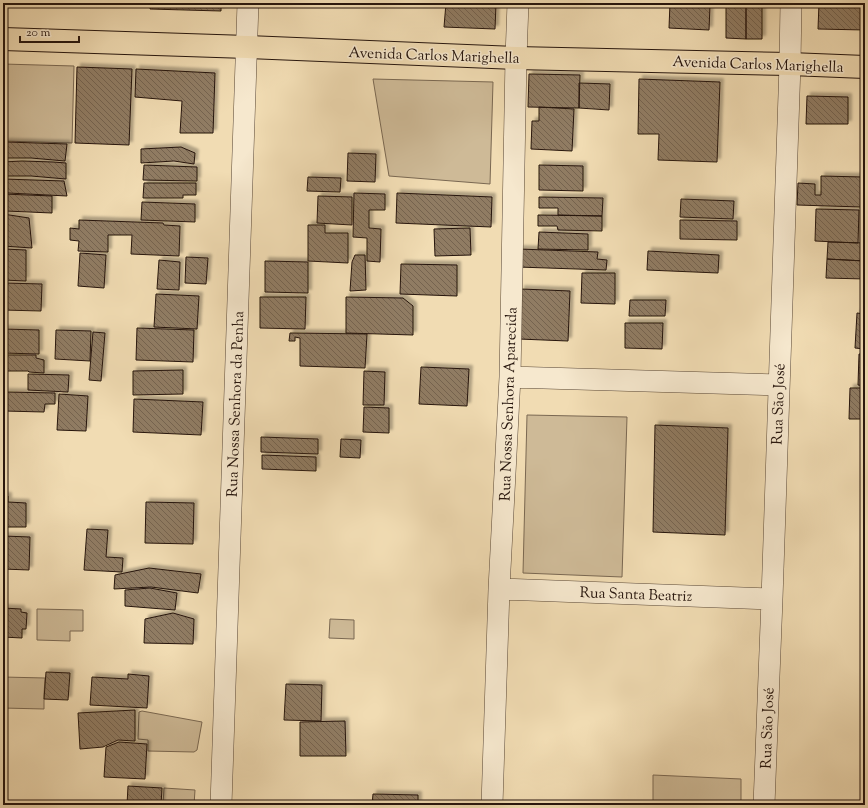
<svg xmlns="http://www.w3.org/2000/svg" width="868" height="808" font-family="'Sorts Mill Goudy',serif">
	<defs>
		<pattern id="building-back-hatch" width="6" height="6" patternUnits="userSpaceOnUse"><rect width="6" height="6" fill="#907c63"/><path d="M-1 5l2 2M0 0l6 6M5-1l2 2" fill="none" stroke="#756450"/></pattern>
		<filter id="shadow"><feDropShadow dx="3.5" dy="-3.5" stdDeviation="1" flood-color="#0004"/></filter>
	</defs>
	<rect width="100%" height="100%" fill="#f1dcb3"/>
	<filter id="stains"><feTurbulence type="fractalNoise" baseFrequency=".005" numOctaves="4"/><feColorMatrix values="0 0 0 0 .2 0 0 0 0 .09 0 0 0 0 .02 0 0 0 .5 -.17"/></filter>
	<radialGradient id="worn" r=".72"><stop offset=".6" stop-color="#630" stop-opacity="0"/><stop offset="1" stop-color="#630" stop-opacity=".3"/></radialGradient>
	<path fill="#ceba97" stroke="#7a6852" d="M3 64 74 66 72 143 3 141Z
		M373 79 493 82 490 184 389 176Z
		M527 415 627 417 622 577 523 573Z
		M37 609 83 610V631H70V641L37 640Z
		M330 619 354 620V639L329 638Z
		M3 677 45 678 44 694V709L3 708Z
		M142 711 202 722 197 750 194 752 148 751V740L138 739 139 712Z
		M653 775 741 779V805H653Z
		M164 788 195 790 194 805H163Z"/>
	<path fill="url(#building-back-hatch)" stroke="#26150d" filter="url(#shadow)" d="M151 3H221V11L150 9Z
		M446 3H496L495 29 444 27Z
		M670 3H703V5H710L709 30 669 28Z
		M703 3H724V5H703Z
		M726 3H746V39L726 38Z
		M746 3H762V39H746Z
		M819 3H865V30L818 29Z
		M77 67 132 69 129 145 75 143Z
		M136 69 215 73 213 133H180L182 101 135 97Z
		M529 74 580 75 579 108 528 107Z
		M639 79 720 82 717 162 658 160 659 134H638Z
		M579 83 610 84 609 110 579 108Z
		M807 96 848 97V124H806Z
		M539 107 574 109 572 151 531 149 532 121H539Z
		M6 142 67 144 65 161 31 158H3V144Z
		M181 147 195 153 194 164 174 161 141 163V149Z
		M348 153 376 154 375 182 347 181Z
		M22 161 53 162 66 163V179L31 176H3V162Z
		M144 165 197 167V181L143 180Z
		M539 165 583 166V191L539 190Z
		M821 176 863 177 862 207 797 205 798 183 815 184V195H821Z
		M308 177 341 178 340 192 307 191Z
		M3 179 64 181 67 196 8 193 6 189H3Z
		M144 183H196V195H183V198H143Z
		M354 193 385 194V210H369V228L381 229 380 262 367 261V238L353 237Z
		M397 193 492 197 491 227 396 223Z
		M3 194 52 196V213L6 211 3 207Z
		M318 196 352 197V225L317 223Z
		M539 197 603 198 602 216 558 215V208H539Z
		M681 199 734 201 733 219 680 217Z
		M142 202 195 204V222L141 220Z
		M816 209 859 210 858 243 815 241Z
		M3 214 29 218 32 248 3 246Z
		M538 215 602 216V231L558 230 557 226H538Z
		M79 220 163 223 164 225 180 226 179 256 131 254 132 235H108V252L78 251 79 241 70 240V228L79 229Z
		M680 220 737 221V240L680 239Z
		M308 225H325V233H348V263L308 261Z
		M470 228 471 255 435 256 434 229Z
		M539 232 588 234V250L538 249Z
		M828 242 865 243V261L827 259Z
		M3 249 26 250V281L3 280Z
		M519 249 598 252 597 259 607 260 606 270 518 267Z
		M648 251 719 255 718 273 647 270Z
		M80 253 106 255 104 288 78 286Z
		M355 255H365L366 290 350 291 352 262Z
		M186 257 208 258 206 284 185 283Z
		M827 259 865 261V279L826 278Z
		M159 260 180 262 179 290 157 289Z
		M265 261 308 262V293L265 292Z
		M401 264 457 265V296L400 294Z
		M582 273H615V304L581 303Z
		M3 283 42 284 41 311 3 310Z
		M521 289 570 291 568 341 519 339Z
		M156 294 199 296 197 329 154 327Z
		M260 297H306L305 329 260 328Z
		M346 297 403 298 413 306V335L346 333Z
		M630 300H666L665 316H629Z
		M857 313 865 314V349L855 348Z
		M625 323H663L662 349 625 348Z
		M137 328 194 330 193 362 136 360Z
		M3 329 39 330V354L3 353Z
		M56 330 91 331 90 361 55 359Z
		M93 332 105 333 101 381 89 380Z
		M290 333 367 334 365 368 300 366V338L295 337V341H289Z
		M859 354H865V386L858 385Z
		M5 355H36V358L44 360V373L29 372 28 371H5Z
		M421 367 469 369 467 406 419 404Z
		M183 370V394L133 395V371Z
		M364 371 385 372 384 405H363Z
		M28 374 69 375 68 392 28 390Z
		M850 388H865V419H849Z
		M5 392 55 393V404H45L44 412 4 411Z
		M59 394 88 396 86 431 57 430Z
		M134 399 203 402 201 435 133 432Z
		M364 407 389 408V433L363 432Z
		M655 425 728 428 725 535 653 532Z
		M261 437 318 439V454L261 452Z
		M341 439 361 440 360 458 340 457Z
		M262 455 316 457V471L262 469Z
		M3 496H8V502L26 503V527H6V530H3Z
		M146 502 194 503 193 544 145 543Z
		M87 529 108 530 106 557 123 558 122 572 84 570Z
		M3 536 30 537 29 570 3 569Z
		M149 568 201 574 198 593 151 587 114 589 115 575Z
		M150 588 177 593 175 610 125 606V590Z
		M3 608 21 609V612L27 613 26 629H22V638L3 637Z
		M173 613 194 619 193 644 144 643 145 619Z
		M46 672 70 673 68 700 44 699Z
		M128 674 149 676 147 708 90 705 92 677 128 679Z
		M286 684 322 685 321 721 284 720Z
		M135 710V741L118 740 103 747 80 749 78 713Z
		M345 721 346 756H300V722Z
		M119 742 147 744 145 779 104 777 106 747Z
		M128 786 162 788 161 805H127Z
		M373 794 418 795V805H372Z"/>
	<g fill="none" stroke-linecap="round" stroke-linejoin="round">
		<g stroke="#594736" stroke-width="22">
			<path id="minor" d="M510 377 779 385
				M499 589 772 599
				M221 805 248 3
				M492 805 499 589 510 377 516 58 518 3
				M764 805 772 599 790 64 791 3"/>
		</g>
		<g stroke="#26150d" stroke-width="24">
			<path id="major" d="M3 39 247 47 516 58 790 64 865 67"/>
		</g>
		<use href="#minor" stroke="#f6e8ce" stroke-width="21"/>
		<use href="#major" stroke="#f1dcb3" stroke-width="22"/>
	</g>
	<g text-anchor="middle" stroke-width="3" stroke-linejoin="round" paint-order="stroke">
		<g font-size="15" fill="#26150d" stroke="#f6e8ce">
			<text transform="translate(434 55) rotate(2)" y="5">Avenida Carlos Marighella</text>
			<text transform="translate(758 64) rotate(2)" y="5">Avenida Carlos Marighella</text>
			<text transform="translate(235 404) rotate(-88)" y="5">Rua Nossa Senhora da Penha</text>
			<text transform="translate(508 404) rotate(-88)" y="5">Rua Nossa Senhora Aparecida</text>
			<text transform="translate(778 404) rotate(-88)" y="5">Rua São José</text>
			<text transform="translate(636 594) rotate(2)" y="5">Rua Santa Beatriz</text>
			<text transform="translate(767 728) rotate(-88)" y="5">Rua São José</text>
		</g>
	</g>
	<rect width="868" height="808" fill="none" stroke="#f1dcb3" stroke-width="16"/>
	<rect x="4" y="4" width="860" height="800" fill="none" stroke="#26150d" stroke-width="2"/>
	<rect x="8" y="8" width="852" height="792" fill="none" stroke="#26150d"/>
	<path d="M20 36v6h59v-6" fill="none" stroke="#26150d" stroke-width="2"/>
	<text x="26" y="36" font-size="12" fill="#26150d" stroke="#f6e8ce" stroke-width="3" paint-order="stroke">20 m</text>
	<rect width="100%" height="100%" filter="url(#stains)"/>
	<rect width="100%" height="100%" fill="url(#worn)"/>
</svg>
